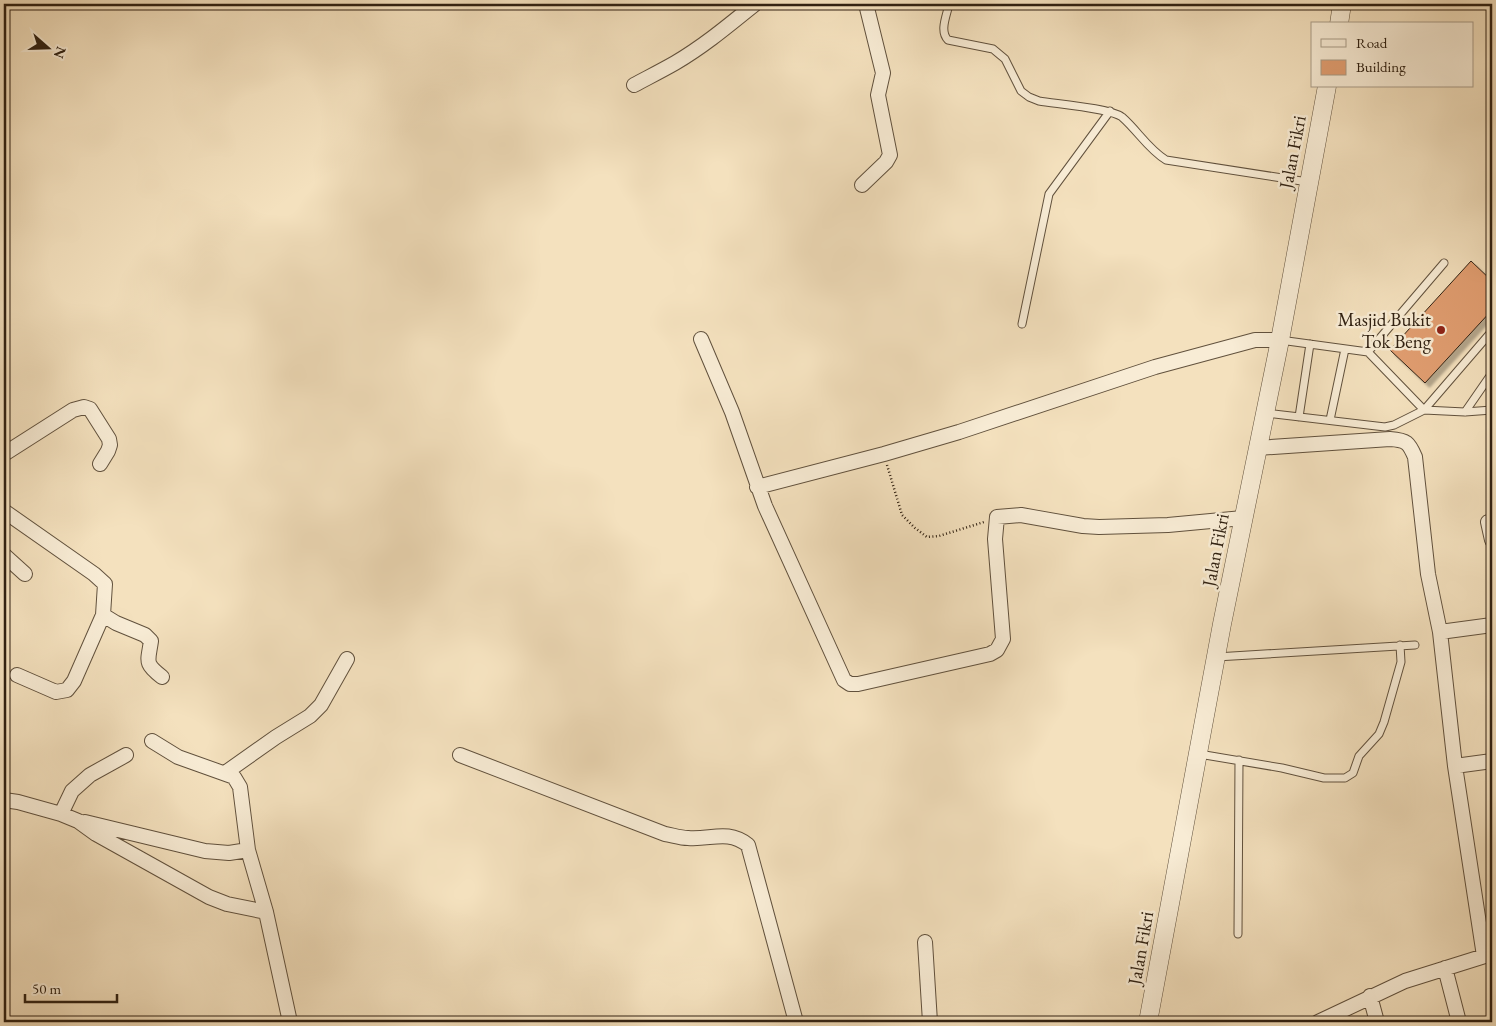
<svg xmlns="http://www.w3.org/2000/svg" width="1496" height="1026" font-family="'EB Garamond',serif">
	<defs>
		<filter id="shadow"><feDropShadow dx="4.5" dy="4.5" stdDeviation="1" flood-color="#0004"/></filter>
	</defs>
	<rect width="100%" height="100%" fill="#f4e1be"/>
	<filter id="stains"><feTurbulence type="fractalNoise" baseFrequency=".004" numOctaves="4"/><feColorMatrix values="0 0 0 0 .2 0 0 0 0 .09 0 0 0 0 .02 0 0 0 .5 -.17"/></filter>
	<radialGradient id="worn" r=".72"><stop offset=".6" stop-color="#630" stop-opacity="0"/><stop offset="1" stop-color="#630" stop-opacity=".3"/></radialGradient>
	<path fill="#e19e71" stroke="#302112" filter="url(#shadow)" d="M1471 261 1492 281V310L1425 383 1390 350Z"/>
	<g fill="none" stroke-linecap="round" stroke-linejoin="round">
		<g stroke="#61513d" stroke-width="9">
			<path id="service" d="M949 4C947 15 939 31 948 40L993 49 1005 59 1021 91 1029 97 1039 101C1057 104 1110 108 1122 117 1138 131 1148 149 1166 160L1308 182
				M1022 324 1049 194 1110 111
				M1280 340 1368 352 1424 410 1465 412 1492 410
				M1368 352 1444 263
				M1465 412 1492 373
				M1266 413 1385 427 1394 425 1424 410 1492 331
				M1299 417 1310 344
				M1330 420 1345 349
				M1216 657 1415 645
				M1199 754 1282 768 1324 778H1345L1353 773 1359 756 1379 734 1384 722 1401 662 1400 645
				M1238 934 1239 760"/>
		</g>
		<g stroke="#61513d" stroke-width="16">
			<path id="minor" d="M634 85C647 78 661 71 675 63 704 46 729 25 755 4
				M862 185 886 162 890 155 878 95 883 73 866 4
				M701 339 732 412 765 506 844 680 850 684H858L990 654 997 650 1003 639 995 539 997 517 1021 515 1083 526 1099 527 1168 525 1243 518
				M1257 448 1390 439C1407 440 1409 443 1415 457L1428 574 1440 632 1455 766 1484 956
				M4 454 73 410 84 407 90 409 109 439 110 445 108 451 100 464
				M757 487 884 454 959 432 1155 367 1255 340H1280
				M4 511 94 574 105 584 103 615 74 681 67 690 56 692 17 675
				M1488 522 1492 540
				M4 555 25 574
				M103 615 116 623 145 635 151 641C148 662 144 663 162 677
				M1440 632 1492 625
				M152 741 178 757 234 777 240 787 248 850 266 912 290 1022
				M460 755 665 834C672 835 680 838 688 838 711 840 727 829 748 845L796 1022
				M1455 766 1492 761
				M225 773 276 737 310 716 321 705 347 659
				M4 800 18 802 61 814 78 821 96 834 209 897 227 904 266 912
				M61 814 72 791 90 775 126 755
				M85 822 205 851 229 853 248 850
				M925 942 930 1022
				M1445 968 1459 1022
				M1370 996 1377 1022
				M1318 1022 1405 981 1491 954"/>
		</g>
		<g stroke="#61513d" stroke-width="19">
			<path id="tertiary" d="M1339 24 1342 4
				M1148 1022 1222 624 1280 340 1327 86"/>
		</g>
		<path stroke="#302112" stroke-width="2.5" stroke-dasharray="1 2.5" stroke-linecap="butt" d="M887 465 902 515 915 528 927 537 939 536 984 522"/>
		<use href="#service" stroke="#f8ecd5" stroke-width="7"/>
		<use href="#minor" stroke="#f8ecd5" stroke-width="14"/>
		<use href="#tertiary" stroke="#f8ecd5" stroke-width="18"/>
	</g>
	<circle fill="#8f2418" stroke="#f8ecd5" stroke-width="2" cx="1441" cy="330" r="5"/>
	<g text-anchor="middle" stroke-width="5" stroke-linejoin="round" paint-order="stroke">
		<g font-size="19" fill="#302112" stroke="#f8ecd5">
			<text transform="translate(1292 152) rotate(-79)" y="7">Jalan Fikri</text>
			<text transform="translate(1215 550) rotate(-79)" y="7">Jalan Fikri</text>
			<text transform="translate(1140 948) rotate(-80)" y="7">Jalan Fikri</text>
		</g>
		<g font-size="19" fill="#302112" stroke="#f8ecd5" text-anchor="end">
			<text x="1431" y="326">Masjid Bukit<tspan x="1431" dy="22">Tok Beng</tspan></text>
		</g>
	</g>
	<rect width="1496" height="1026" fill="none" stroke="#f4e1be" stroke-width="20"/>
	<rect x="5" y="5" width="1486" height="1016" fill="none" stroke="#302112" stroke-width="2.5"/>
	<rect x="10" y="10" width="1476" height="1006" fill="none" stroke="#302112"/>
	<rect x="1311" y="22" width="162" height="65" fill="#f8ecd5" stroke="#a89b87"/>
	<rect x="1321" y="39" width="25" height="8" fill="#f8ecd5" stroke="#a89b87"/>
	<text x="1356" y="48" font-size="15" fill="#302112">Road</text>
	<rect x="1321" y="60" width="25" height="15" fill="#e19e71" stroke="#a89b87"/>
	<text x="1356" y="72" font-size="15" fill="#302112">Building</text>
	<g transform="translate(48 48) rotate(110)" stroke="#f8ecd5" stroke-width="4" paint-order="stroke">
	<path d="M0-4L9 19L0 12L-9 19Z" fill="#302112"/>
	<text y="-8" font-size="14" font-weight="bold" text-anchor="middle" fill="#302112">N</text>
	</g>
	<path d="M25 994v8h92v-8" fill="none" stroke="#302112" stroke-width="2.5"/>
	<text x="32" y="994" font-size="15" fill="#302112" stroke="#f8ecd5" stroke-width="4" paint-order="stroke">50 m</text>
	<rect width="100%" height="100%" filter="url(#stains)"/>
	<rect width="100%" height="100%" fill="url(#worn)"/>
</svg>
